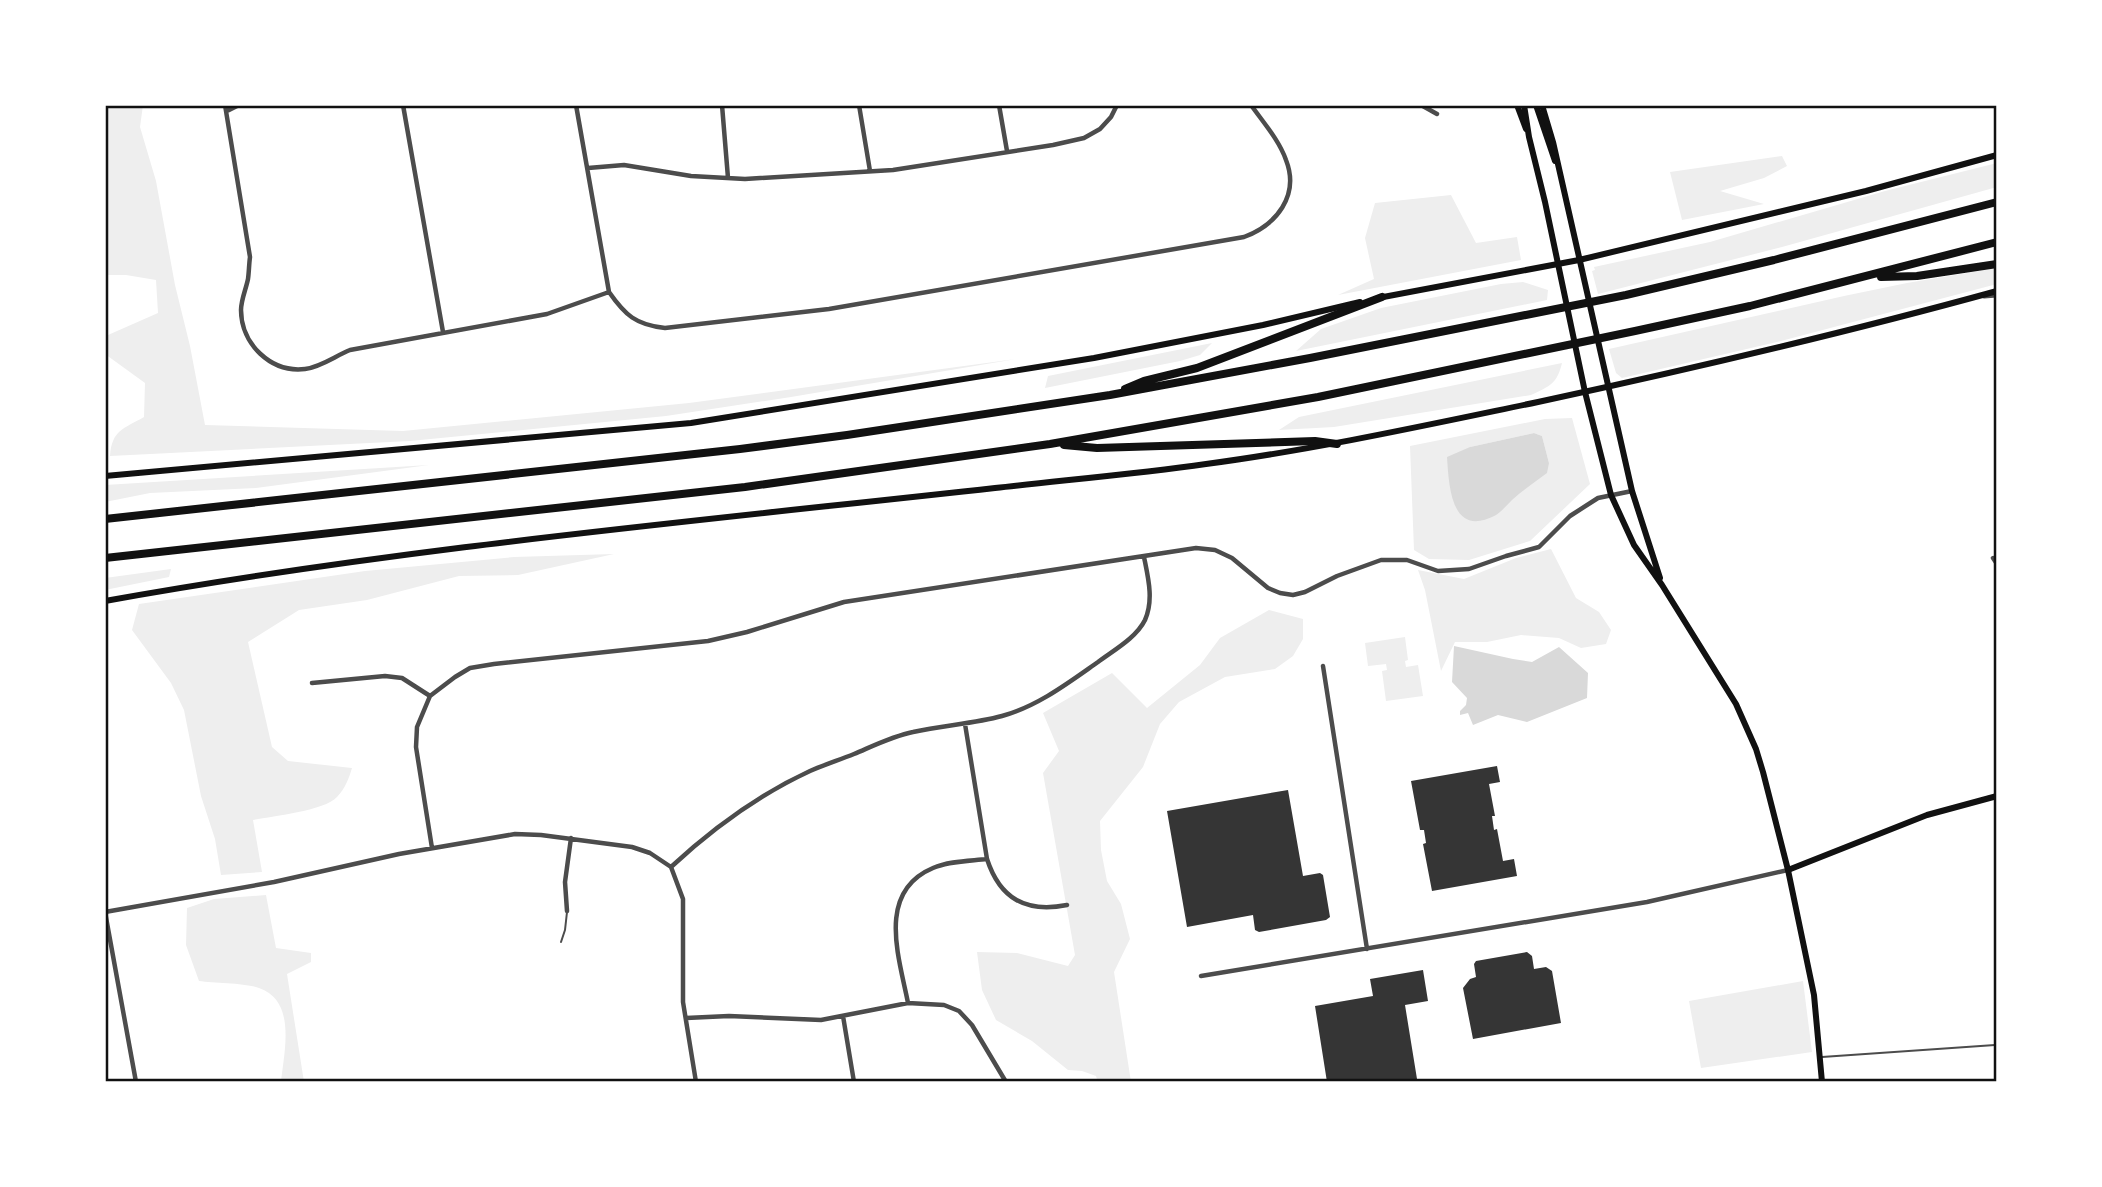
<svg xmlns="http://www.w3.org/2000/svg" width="2102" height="1187" font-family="'Open Sans',sans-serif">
	<rect width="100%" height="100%" fill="#fff"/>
	<path fill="#eee" fill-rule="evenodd" d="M111 105H143L140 127 156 181 175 285 190 346 205 425 403 431 689 403 1016 359 791 397 666 416 410 441 110 456C112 430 123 429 144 417L145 383 105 354 108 335 158 313 156 280 126 275H105V106Z
		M1782 156 1787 166 1764 178 1720 191 1764 204 1682 220 1670 172Z
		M1997 163V187L1782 247 1598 294 1592 271 1595 270 1594 267 1710 242 1885 191Z
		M1451 195 1476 243 1517 237 1521 260 1338 295 1374 279 1365 238 1375 203Z
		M1997 268V284L1781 341 1622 378 1616 373 1609 349 1844 296 1907 283Z
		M1523 282 1548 290 1547 300 1296 351 1321 329 1381 308 1501 284Z
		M1212 343 1200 355 1180 361 1045 388 1048 376Z
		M1562 363C1557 384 1550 386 1531 395L1334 427 1279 430 1299 417Z
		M1572 418 1590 484 1530 541 1469 560 1429 559 1414 550 1410 446 1545 419ZM1534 433 1542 436 1549 463 1496 514 1470 447Z
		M429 465 256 488 150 493 105 502V485Z
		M1551 549 1576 598 1599 612 1611 630 1606 644 1581 648 1559 638 1521 635 1487 642H1455L1441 671 1425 590 1418 570 1464 579 1516 558Z
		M614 554 518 575 459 576 367 600 299 610 248 642 272 747 288 761 352 768C349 778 345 789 337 797 324 811 273 816 253 820L262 872 221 875 215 839 201 796 184 710 171 683 132 630 139 604 365 571 514 557Z
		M171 569 169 577 105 590V578Z
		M1269 610 1303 619V639L1293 656 1275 669 1225 677 1179 702 1160 724 1143 767 1100 821 1101 850 1107 881 1121 904 1130 939 1114 972 1131 1082H1098L1096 1076 1082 1071 1068 1070 1032 1041 996 1020 982 990 977 952 1017 953 1068 966 1075 955 1043 773 1059 751 1043 713 1112 673 1147 708 1200 665 1220 638Z
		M1405 637 1408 660 1405 661 1406 667 1418 665 1423 696 1386 701 1382 671 1387 670 1386 664 1368 666 1365 643Z
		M266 895 276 948 311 953V962L287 974 304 1082H281C284 1052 297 1001 259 988 246 983 214 983 199 981L186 945 187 908 214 899Z
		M1803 981 1812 1052 1701 1068 1689 1001Z"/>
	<path fill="#d9d9d9" d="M1534 433 1542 436 1549 463 1547 473C1535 482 1523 490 1512 500 1507 505 1502 511 1496 515 1451 539 1449 487 1447 457L1470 447Z
		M1454 646 1513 659 1532 662 1559 647 1588 673 1587 698 1527 722 1498 715 1473 725 1468 713 1460 715V711L1466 705 1467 698 1452 682Z"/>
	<path fill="#353535" d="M1497 766 1500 782 1489 784 1495 816H1492L1494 830 1497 829 1503 861 1514 859 1517 876 1432 891 1423 844 1426 843 1424 830H1420L1411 781Z
		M1288 790 1303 876 1320 873 1323 875 1330 917 1326 920 1259 932 1255 930 1253 915 1187 927 1167 811Z
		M1527 952 1532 956 1534 969 1546 967 1552 971 1561 1023 1473 1039 1463 988 1470 979 1476 977 1474 964 1476 961Z
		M1423 970 1428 1001 1405 1005 1417 1079 1396 1082H1327L1315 1006 1373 996 1370 979Z"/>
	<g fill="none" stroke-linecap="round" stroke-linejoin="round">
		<path stroke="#4c4c4c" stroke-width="2" d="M561 942 565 930 567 912
			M1822 1057 1995 1045"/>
		<path stroke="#4c4c4c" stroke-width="4.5" d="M225 105 250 257C249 264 249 272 248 279 246 289 241 300 241 310 241 344 271 373 305 369 321 367 335 356 350 350L547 314 609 292
			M403 105 443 332
			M576 105 609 292C625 315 636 325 665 328L829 309 1244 237C1276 225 1300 196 1286 160 1279 140 1263 122 1251 105
			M722 105 728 178
			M859 105 870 171
			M999 105 1007 151
			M1421 105 1437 114
			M227 111 239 105
			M588 168 624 165 691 176 745 179 893 170 1053 145 1084 138 1100 129 1111 117 1117 105
			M1993 558 1997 564
			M1323 666 1367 949
			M312 683 385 676 402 678 430 696
			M965 724 987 859C1000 899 1026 913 1067 905
			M432 848 416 747 417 727 430 696 455 677 470 668 494 664 708 641 747 632 844 602 1196 548 1215 550 1232 558 1268 588 1280 593 1293 595 1305 592 1337 576 1381 560H1407L1438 571 1469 569 1506 556 1539 547 1570 516 1598 498 1632 491
			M671 867C712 829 758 795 810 771 824 765 839 760 854 754 873 746 893 736 913 732 943 725 973 724 1002 716 1038 706 1068 683 1098 662 1114 650 1136 638 1145 620 1154 600 1148 577 1144 557
			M567 911 565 882 571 838
			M105 912 274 882 399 854 515 834 541 835 632 847 650 853 671 867 683 899V1002L696 1082
			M105 912 136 1082
			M1201 976 1647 902 1788 870
			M908 1003C899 957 876 892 933 868 949 861 970 861 987 859
			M843 1016 854 1082
			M686 1018 729 1016 821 1020 908 1003 944 1005 959 1011 972 1025 1006 1082"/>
		<path stroke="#4c4c4c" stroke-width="5" d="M1984 296 1997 295"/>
		<path stroke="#111" stroke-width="6" d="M1517 105 1526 129
			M1536 105 1555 161
			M1378 298 1579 260 1866 191 1997 155
			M105 476 691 423 1094 358 1263 325 1360 302
			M105 601C399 548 698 521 995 488 1065 480 1136 474 1206 464 1318 449 1427 425 1538 402 1691 369 1845 333 1997 291
			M1788 870 1927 815 1997 796"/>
		<path stroke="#111" stroke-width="6" d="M1524 105 1529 137 1545 202 1585 392 1611 495 1634 545 1662 585 1736 704 1756 749 1763 772 1788 870 1814 995 1822 1082
			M1542 105 1553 142 1632 491 1660 578"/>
		<path stroke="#111" stroke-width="8" d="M1881 277 1917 276 1997 264
			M1125 389 1144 381 1197 368 1382 297
			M1064 445 1097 448 1315 441 1337 444
			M105 519 740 449 847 435 1110 395 1310 358 1626 295 1774 260 1997 202
			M105 558 745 487 1050 444 1318 397 1635 331 1750 306 1997 242"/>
	</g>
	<rect width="2102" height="1187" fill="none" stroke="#ffffff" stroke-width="214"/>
	<rect x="107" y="107" width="1888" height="973" fill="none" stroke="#111" stroke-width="2.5"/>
</svg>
